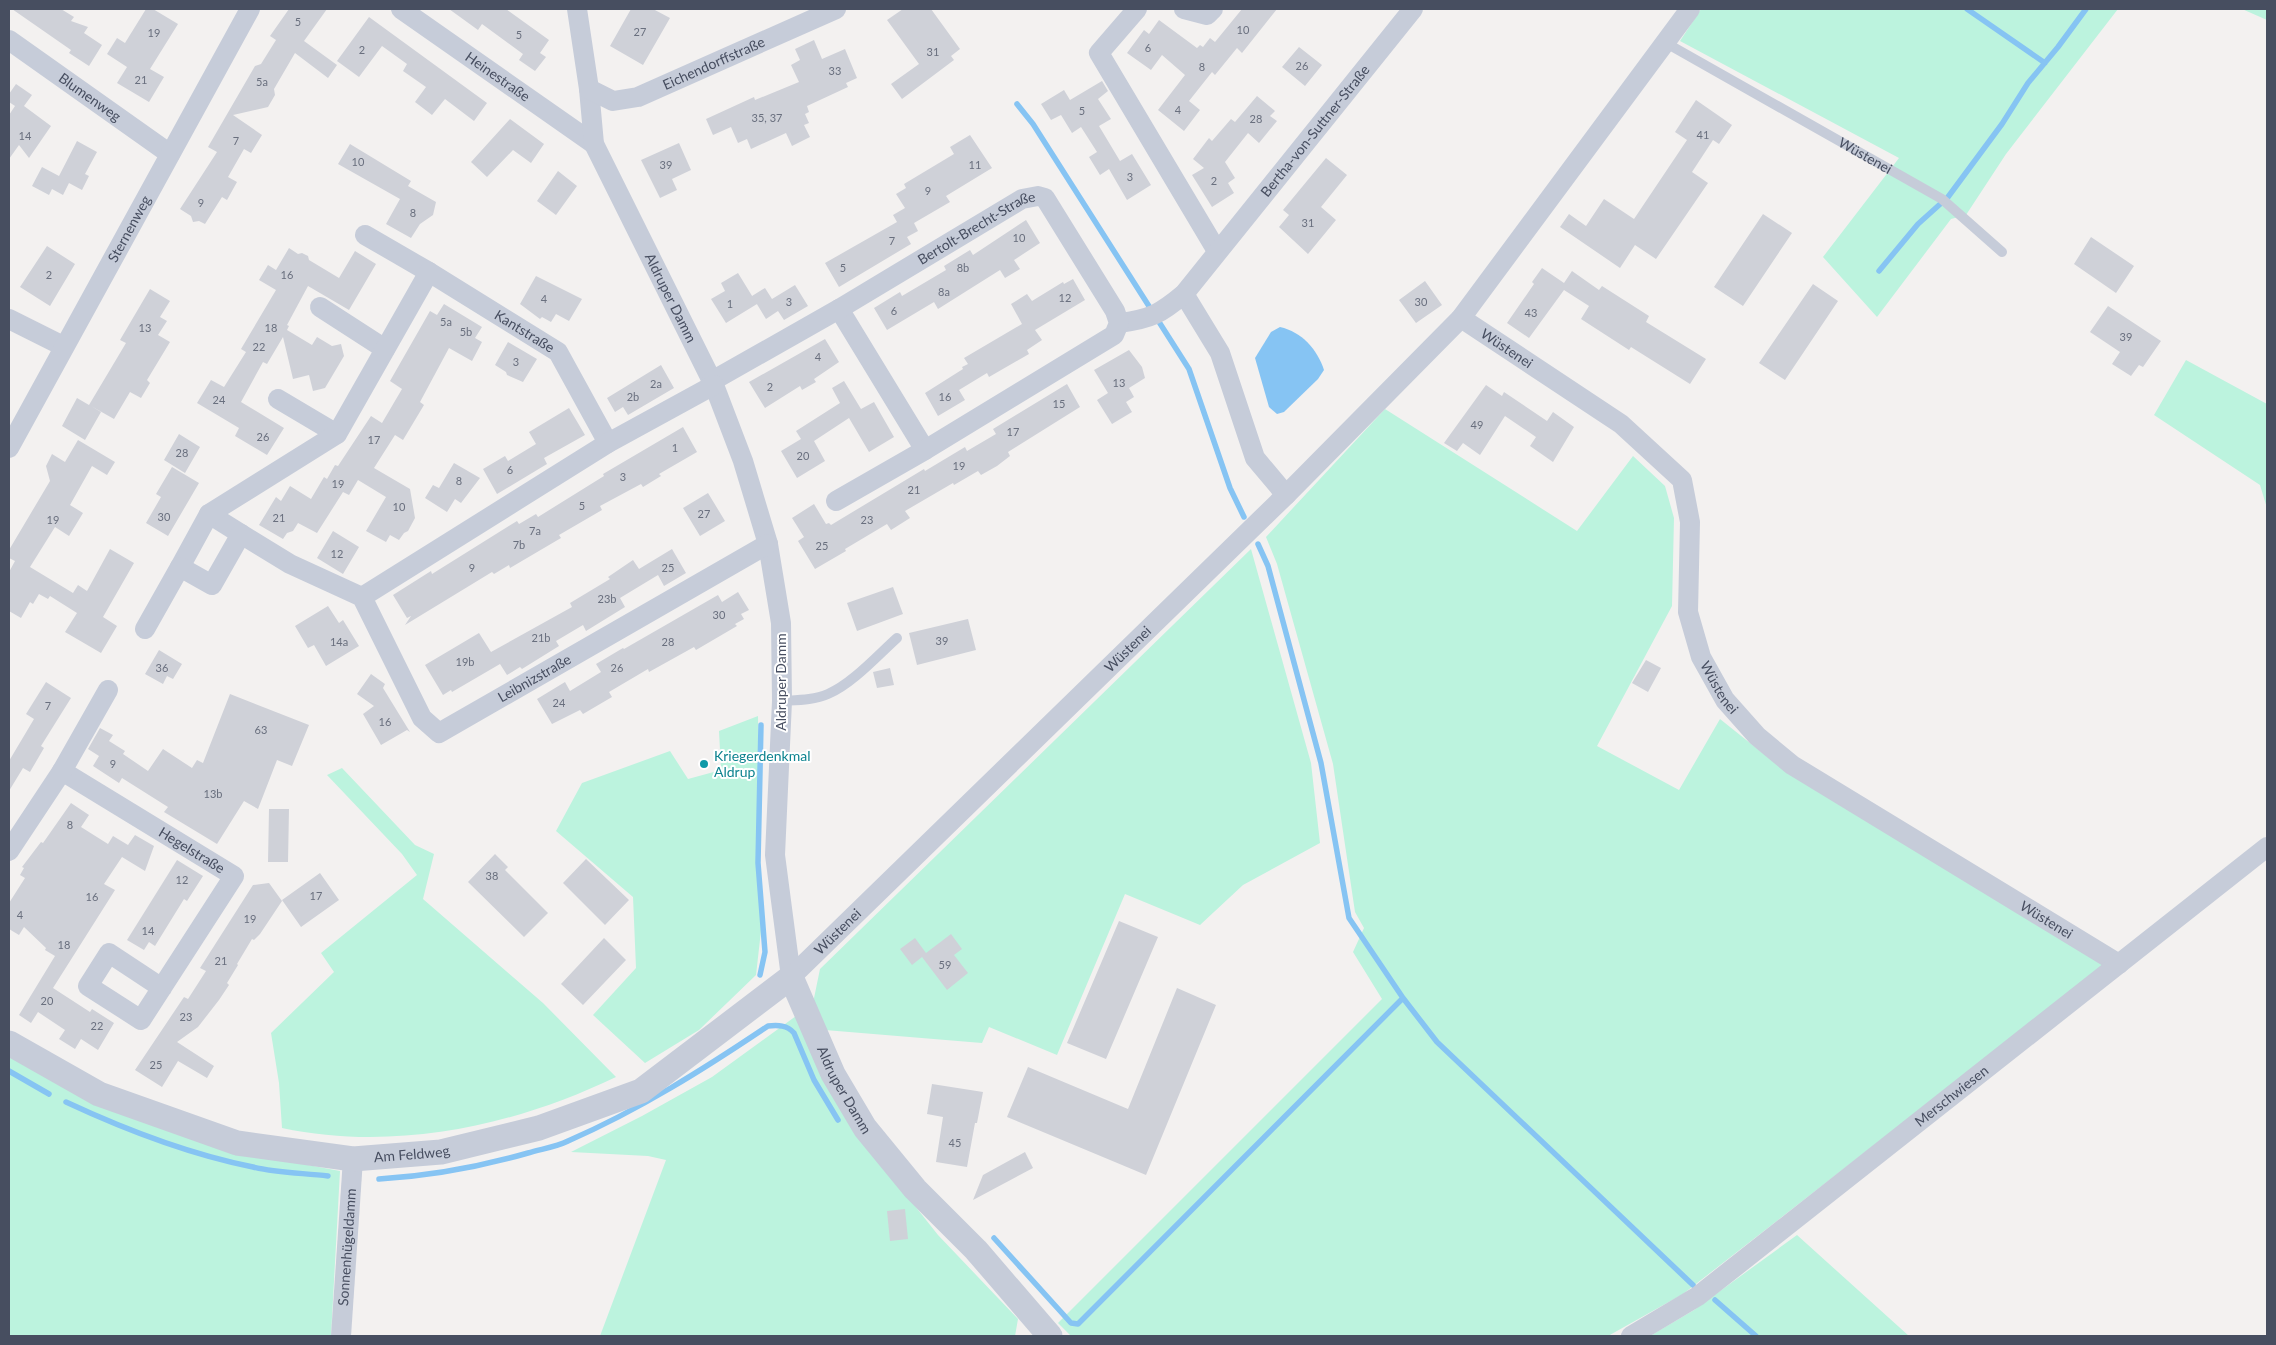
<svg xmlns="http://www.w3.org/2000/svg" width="2276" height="1345" font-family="Lato,sans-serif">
	<rect width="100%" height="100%" fill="#f3f1f0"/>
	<path fill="#bcf3de" d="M1701 9H2118L2006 154 1966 215 1951 219 1877 317 1823 257 1899 158 1680 41Z
		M2242 9H2267V20Z
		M2186 360 2267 404V508L2260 485 2154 415Z
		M1385 409 1577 531 1633 456 1665 486 1674 518 1672 606 1597 746 1679 790 1720 719 1780 767 2105 965 1683 1294 1608 1336H1071L1058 1323 1382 999 1353 952 1364 928 1355 912 1333 764 1277 564 1266 537Z
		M1251 549 1311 763 1320 843 1243 885 1200 925 1125 894 1057 1055 989 1027 982 1043 825 1030 813 1003 820 969Z
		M758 716 761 931 756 975 699 1030 645 1063 593 1015 636 968 633 897 556 831 582 783 670 751 688 779 721 770 719 731Z
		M342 768 415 845 434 854 423 899 543 1003 616 1077C514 1126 395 1152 282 1128L279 1083 271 1033 334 972 321 953 417 875 402 854 327 775Z
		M796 1016 857 1133 938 1235 1018 1319 1015 1336H600L666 1160 648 1156 571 1152 642 1116 712 1077Z
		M9 1056 229 1150 340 1171 331 1336H9Z
		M1797 1235 1909 1336H1650L1694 1310Z"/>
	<path fill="#86c4f3" d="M1280 327C1302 332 1317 349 1324 370L1318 379 1284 412 1277 414 1269 407 1255 358 1271 332Z"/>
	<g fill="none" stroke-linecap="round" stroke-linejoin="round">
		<path stroke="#86c4f3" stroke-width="5.5" d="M1967 9 2045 63
			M1017 104 1033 124 1189 369 1230 488 1244 517
			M1879 271 1918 224 1948 197 2002 124 2028 83 2058 47 2086 9
			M1258 544 1268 566 1321 763 1349 918 1403 998
			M760 975 765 952 758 863 761 725
			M9 1071 49 1094
			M66 1102C126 1130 188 1154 253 1167 277 1173 304 1173 328 1176
			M379 1179C430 1176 479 1167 528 1153 541 1149 556 1147 568 1141 639 1110 704 1069 768 1026 778 1025 787 1025 794 1033L814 1080 838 1120
			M994 1238 1071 1323 1078 1324 1403 998 1437 1042 1693 1285
			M1715 1300 1756 1336"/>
	</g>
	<path fill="#cfd1d8" d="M12 9H61L74 17 71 21 88 27 84 33 102 45 89 66 69 53 71 50Z
		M146 9H153L178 24 150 69 164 77 149 102 117 83 127 67 107 54 117 38 125 43Z
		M289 9H327L304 41 337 65 328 78 295 53 274 89 275 95 268 107 233 115 262 135 251 153 244 149 228 177 237 182 227 200 222 197 205 224 199 221 193 222 191 216 180 209 217 152 208 147 255 66 261 64 276 40 270 36Z
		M449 9H506L549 40 540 53 546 57 535 71 519 60 523 54 482 24 478 30Z
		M631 9H653L670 18 643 65 610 46Z
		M903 9H931L960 49 951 56 954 60 902 99 891 84 919 64 887 20Z
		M1242 9H1277L1242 53 1237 48 1215 75 1212 72 1189 101 1200 110 1184 131 1158 110 1185 75 1162 55 1151 70 1127 53 1144 30 1149 34 1159 20 1197 48 1200 45 1203 47 1210 38 1215 42Z
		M369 17 487 103 474 121 445 99 432 115 415 102 426 87 403 71 407 64 382 46 359 77 337 61Z
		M814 40 822 59 845 49 857 78 846 83 848 87 807 106 809 112 805 114 809 123 804 125 810 137 792 146 786 133 751 149 747 139 738 143 731 127 713 135 706 119 754 97 755 100 799 82 791 65 800 60 795 49Z
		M1299 47 1322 65 1305 86 1282 67Z
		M1102 81 1108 91 1098 99 1111 119 1099 126 1120 161 1132 154 1151 185 1127 200 1109 169 1100 175 1089 157 1097 152 1081 127 1072 133 1061 115 1051 120 1041 104 1064 90 1070 100Z
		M16 84 32 95 24 106 51 126 29 158 19 145 9 159V115L15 106 9 102V94Z
		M1257 96 1275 111 1270 116 1277 121 1259 143 1248 133 1225 162 1235 178 1228 183 1234 193 1212 207 1192 175 1204 168 1193 159 1209 138 1212 141 1231 119 1235 122Z
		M1696 100 1732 125 1719 144 1713 140 1692 172 1708 183 1656 259 1635 245 1620 268 1560 227 1569 214 1586 226 1604 199 1634 219 1687 140 1675 132Z
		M510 119 544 144 531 163 513 150 487 177 471 162Z
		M970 135 992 168 946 196 950 202 914 223 918 231 907 237 911 244 839 287 825 263 897 222 893 215 905 208 896 194 906 188 904 184 954 154 950 147Z
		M77 141 97 152 85 174 89 176 82 190 69 183 63 195 52 189 49 195 32 186 42 167 59 176Z
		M679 143 691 170 672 179 677 190 660 198 641 160Z
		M350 144 411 181 408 186 436 202 433 215 420 224 411 238 386 224 400 199 338 164Z
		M1326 158 1347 175 1321 207 1336 220 1308 254 1279 227 1289 215 1283 210Z
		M558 171 577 186 556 215 537 201Z
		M1763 214 1792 233 1743 306 1714 287Z
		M1026 220 1040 243 1014 260 1020 269 1005 278 1000 270 938 309 934 302 887 330 874 308 900 292 902 296 946 270 944 266 970 250 973 255Z
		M2091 237 2134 266 2116 293 2074 264Z
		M47 246 75 264 50 306 20 287Z
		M289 248 298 254 302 253 308 256 309 260 339 278 355 251 376 264 349 310 308 286 287 325 289 326 287 330 312 345 317 337 332 346 341 344 344 356 325 388 313 391 309 375 293 379 283 337 267 364 263 362 241 402 284 428 267 455 235 436 239 428 197 403 211 380 224 387 246 352 241 349 276 290 259 280 268 265 276 270Z
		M1542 268 1564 283 1572 271 1599 290 1602 286 1649 316 1646 322 1706 359 1690 384 1631 347 1629 350 1581 319 1589 306 1564 290 1529 338 1507 323 1534 284 1532 282Z
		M738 273 757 304 726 323 711 299 725 291 721 283Z
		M536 276 582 299 569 321 556 314 551 322 542 317 540 319 520 304Z
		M1073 279 1085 300 1035 330 1042 340 1027 350 1029 354 989 377 987 373 959 390 965 400 938 416 925 393 963 369 962 367 968 364 964 358 1022 324 1011 304 1027 294 1032 301 1063 282 1064 284Z
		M1425 281 1442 305 1416 323 1399 300Z
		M1813 284 1838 301 1785 380 1759 363Z
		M795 285 808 306 784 320 778 311 766 319 752 296 765 288 772 299Z
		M150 289 170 301 160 317 167 321 158 335 170 342 147 380 150 383 141 398 130 392 114 419 91 406 101 412 85 440 62 426 77 398 89 405 126 343 120 340Z
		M444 304 482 327 475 338 482 342 472 361 449 348 420 402 424 405 403 440 395 435 374 468 410 489 415 518 408 531 404 533 399 540 390 535 386 542 366 531 386 497 358 480 349 495 343 492 317 533 298 523 293 531 287 533 283 539 259 525 276 497 281 501 290 486 311 499 324 477 327 479 335 465 338 466 371 416 382 423 402 389 390 381 430 311 437 315Z
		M2108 306 2161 341 2143 367 2139 365 2131 376 2112 364 2120 352 2090 332Z
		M825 339 839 362 814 379 816 382 802 390 800 386 765 408 749 382Z
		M508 342 537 359 523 382 507 375 506 372 495 365Z
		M1129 350 1142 367 1145 378 1129 388 1134 397 1126 402 1132 412 1112 424 1097 400 1108 393 1094 370Z
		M661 365 674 388 628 415 623 407 615 412 607 398Z
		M844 381 861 409 874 402 894 437 869 452 849 418 814 441 825 461 797 478 781 451 801 439 796 431 840 403 832 388Z
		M1067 384 1080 407 1008 452 1010 456 997 466 981 475 978 471 954 485 953 483 905 511 910 518 891 530 887 524 845 549 846 551 815 569 798 541 804 537 792 518 814 504 826 524 829 523 831 525 924 469 925 471 965 447 967 451 996 434 993 429Z
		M1486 385 1502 396 1504 392 1547 421 1553 412 1574 427 1553 462 1530 446 1536 437 1505 416 1480 455 1463 443 1457 451 1444 443Z
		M569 408 585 435 544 458 547 464 497 494 483 469 505 456 508 461 536 444 529 432Z
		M683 427 697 452 659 474 661 476 643 487 641 484 600 506 602 510 559 535 561 538 510 568 509 565 494 574 492 572 405 625 411 616 407 618 393 595 431 571 432 574 517 521 519 524 536 514 538 517 604 476 603 474Z
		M179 434 200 447 185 473 164 460Z
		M78 440 115 462 107 475 92 466 70 505 83 513 69 536 55 527 30 567 73 593 78 585 87 591 110 549 134 563 103 617 117 626 101 653 65 632 77 613 50 596 48 599 39 594 33 604 30 602 21 618 9 611V572L15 561 9 558V550L50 481 46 466 52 454 65 462Z
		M454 463 480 478 461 503 455 499 447 512 425 498 433 485 439 488Z
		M172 467 199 483 168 536 146 523 161 497 156 494Z
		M708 493 725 521 700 536 683 508Z
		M333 531 359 547 343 574 317 558Z
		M672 549 686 573 664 586 658 575 620 598 625 607 586 631 583 625 556 641 559 646 522 669 520 667 507 675 500 664 452 692 451 690 443 695 425 665 479 633 491 652 572 607 570 603 610 579 608 577 633 560 639 569Z
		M893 587 903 614 857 631 847 603Z
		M738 592 749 610 741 614 744 619 735 624 737 626 696 650 694 647 649 672 648 669 609 692 612 697 583 714 580 710 552 724 537 699 565 682 570 691 601 672 596 664 623 648 624 649 718 595 722 602Z
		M328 606 339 623 343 620 359 646 326 666 314 645 308 648 295 626Z
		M968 619 976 650 917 665 909 633Z
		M159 650 182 664 173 679 167 676 163 684 145 674Z
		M1646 660 1661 668 1648 692 1632 683Z
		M890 668 894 685 877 688 873 672Z
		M371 674 385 684 383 688 410 732 407 730 381 745 363 714 374 706 357 694Z
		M46 682 71 698 41 746 44 748 30 772 23 768 9 791V761L34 719 26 714Z
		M230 694 309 725 292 766 277 760 258 809 244 801 217 844 164 812 168 807 122 778 119 783 93 766 99 756 88 749 100 728 113 735 109 741 125 751 123 754 148 771 163 749 192 768 197 760 203 763Z
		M71 803 89 815 81 827 108 844 113 836 128 845 135 835 154 846 145 871 122 857 104 884 115 890 53 988 90 1012 92 1009 114 1023 98 1050 81 1039 75 1049 59 1039 65 1030 38 1012 31 1023 19 1015 55 956 45 950 46 948 24 927 19 935 9 929V903L25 878 20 875 24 868 22 867 41 842 43 843Z
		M269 809H289L288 862H268Z
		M495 854 508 867 505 870 548 913 524 937 468 882Z
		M586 859 629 900 605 925 563 883Z
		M177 860 203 876 187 901 184 899 155 946 149 942 144 950 127 940Z
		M320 873 339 900 301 927 282 900Z
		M269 883 282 901 260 934 254 940 252 939 237 964 238 965 227 983 229 985 219 1000 198 1027 177 1042 214 1066 207 1078 178 1061 162 1087 135 1070 184 997 188 999 206 971 200 968 253 885Z
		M1119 921 1158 937 1106 1059 1067 1043Z
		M951 934 962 949 954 955 968 973 947 990 922 957 912 965 900 949 915 938 926 953Z
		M604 938 626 960 583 1005 561 984Z
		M1177 988 1216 1005 1146 1175 1007 1117 1028 1067 1128 1109Z
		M932 1084 983 1092 977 1123H975L967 1167 936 1162 943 1117 927 1114Z
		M1025 1152 1033 1168 973 1200 983 1175Z
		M905 1209 908 1239 890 1241 887 1211Z"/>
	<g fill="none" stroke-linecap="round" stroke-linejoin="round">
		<g stroke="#c6ccd9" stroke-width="10">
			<path id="s1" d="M1666 43 1942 199 2002 252"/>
			<path d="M782 701C798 700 814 700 828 694 852 684 878 655 897 638"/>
		</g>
		<g stroke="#c6ccd9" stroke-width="20">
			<path id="s2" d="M401 9 594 144"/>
			<path id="s3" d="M577 9 589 89 594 144 714 385 743 461 768 544 781 623 782 701 775 855 791 977"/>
			<path d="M1137 9 1099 53 1217 251"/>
			<path d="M1184 9 1207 15 1213 9"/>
			<path id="s4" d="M9 40 170 154"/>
			<path id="s5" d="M589 89 613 101 638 97 836 9"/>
			<path d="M365 235 429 272"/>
			<path d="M1184 294 1220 353 1255 458 1286 495"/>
			<path d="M320 307 385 349"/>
			<path d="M839 309 925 450"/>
			<path id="s6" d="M1461 318 1621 424 1682 480 1690 522 1688 612 1701 657 1725 700 1757 736 1792 765 2119 964"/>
			<path d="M9 319 63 346"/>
			<path id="s7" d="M1119 323C1151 319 1160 314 1184 294L1413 9"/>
			<path id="s8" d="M712 381 839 309 1022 199 1038 196 1045 198 1115 311 1119 323 1114 335 925 450 836 501"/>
			<path d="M278 399 337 434"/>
			<path id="s9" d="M9 448 250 9"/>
			<path d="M209 514 241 534"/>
			<path id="s10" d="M180 567 209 514 337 434 429 272 558 352 608 443"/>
			<path d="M362 597 608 443 714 385"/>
			<path id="s11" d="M145 629 180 567 212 585 241 534 290 564 362 597 422 718 439 733 768 544"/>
			<path id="s12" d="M62 771 234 876 141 1020 88 986 109 953 162 988"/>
			<path d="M9 851 62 771 108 690"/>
			<path id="s13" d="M791 977 1286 495 1461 318 1690 9"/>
			<path id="s14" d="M341 1336 353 1159"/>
			<path id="s15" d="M1631 1336 1698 1296 2267 847"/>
		</g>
		<path stroke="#c6ccd9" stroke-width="25" id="s16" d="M9 1043 99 1094 237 1143 353 1159 441 1152 539 1128 641 1091 791 977 833 1074 865 1128 915 1189 976 1250 1050 1336"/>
	</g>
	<circle fill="#0f9aa8" stroke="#fff" stroke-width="2" cx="704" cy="764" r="5"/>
	<g text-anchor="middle" stroke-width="4" stroke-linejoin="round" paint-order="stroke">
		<g font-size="11" fill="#696f7e">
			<text x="298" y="26">5</text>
			<text x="1243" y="34">10</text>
			<text x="640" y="36">27</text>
			<text x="154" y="37">19</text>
			<text x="519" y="39">5</text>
			<text x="1148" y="52">6</text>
			<text x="362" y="54">2</text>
			<text x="933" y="56">31</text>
			<text x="1302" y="70">26</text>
			<text x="1202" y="71">8</text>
			<text x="835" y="75">33</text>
			<text x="141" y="84">21</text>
			<text x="262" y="86">5a</text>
			<text x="1178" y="114">4</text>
			<text x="1082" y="115">5</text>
			<text x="767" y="122">35, 37</text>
			<text x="1256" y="123">28</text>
			<text x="1703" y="139">41</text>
			<text x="25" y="140">14</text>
			<text x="236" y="145">7</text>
			<text x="358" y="166">10</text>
			<text x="666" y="169">39</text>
			<text x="975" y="169">11</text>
			<text x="1130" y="181">3</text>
			<text x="1214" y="185">2</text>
			<text x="928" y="195">9</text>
			<text x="201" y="207">9</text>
			<text x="413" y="217">8</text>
			<text x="1308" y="227">31</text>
			<text x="1019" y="242">10</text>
			<text x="892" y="245">7</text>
			<text x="843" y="272">5</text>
			<text x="963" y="272">8b</text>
			<text x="49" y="279">2</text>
			<text x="287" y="279">16</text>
			<text x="944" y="296">8a</text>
			<text x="1065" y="302">12</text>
			<text x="544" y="303">4</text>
			<text x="789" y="306">3</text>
			<text x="1421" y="306">30</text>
			<text x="730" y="308">1</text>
			<text x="894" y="315">6</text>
			<text x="1531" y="317">43</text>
			<text x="446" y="326">5a</text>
			<text x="145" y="332">13</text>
			<text x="271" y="332">18</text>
			<text x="466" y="336">5b</text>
			<text x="2126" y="341">39</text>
			<text x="259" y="351">22</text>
			<text x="818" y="361">4</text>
			<text x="516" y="366">3</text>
			<text x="1119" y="387">13</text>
			<text x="656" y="388">2a</text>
			<text x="770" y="391">2</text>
			<text x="633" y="401">2b</text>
			<text x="945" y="401">16</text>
			<text x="219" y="404">24</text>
			<text x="1059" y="408">15</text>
			<text x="1477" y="429">49</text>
			<text x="1013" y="436">17</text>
			<text x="263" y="441">26</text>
			<text x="374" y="444">17</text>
			<text x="675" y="452">1</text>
			<text x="182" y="457">28</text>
			<text x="803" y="460">20</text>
			<text x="959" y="470">19</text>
			<text x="510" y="474">6</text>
			<text x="623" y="481">3</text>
			<text x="459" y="485">8</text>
			<text x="338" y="488">19</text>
			<text x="914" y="494">21</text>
			<text x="582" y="510">5</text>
			<text x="399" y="511">10</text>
			<text x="704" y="518">27</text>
			<text x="164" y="521">30</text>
			<text x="279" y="522">21</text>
			<text x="53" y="524">19</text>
			<text x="867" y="524">23</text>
			<text x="535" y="535">7a</text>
			<text x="519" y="549">7b</text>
			<text x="822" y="550">25</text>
			<text x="337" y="558">12</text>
			<text x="472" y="572">9</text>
			<text x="668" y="572">25</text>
			<text x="607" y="603">23b</text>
			<text x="719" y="619">30</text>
			<text x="541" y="642">21b</text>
			<text x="942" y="645">39</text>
			<text x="339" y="646">14a</text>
			<text x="668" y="646">28</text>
			<text x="465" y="666">19b</text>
			<text x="162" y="672">36</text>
			<text x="617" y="672">26</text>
			<text x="559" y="707">24</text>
			<text x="48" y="710">7</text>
			<text x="385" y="726">16</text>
			<text x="261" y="734">63</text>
			<text x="113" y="768">9</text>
			<text x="213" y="798">13b</text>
			<text x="70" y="829">8</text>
			<text x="492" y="880">38</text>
			<text x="182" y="884">12</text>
			<text x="316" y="900">17</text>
			<text x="92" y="901">16</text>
			<text x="20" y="919">4</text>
			<text x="250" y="923">19</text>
			<text x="148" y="935">14</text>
			<text x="64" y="949">18</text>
			<text x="221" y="965">21</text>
			<text x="945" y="969">59</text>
			<text x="47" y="1005">20</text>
			<text x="186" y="1021">23</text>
			<text x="97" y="1030">22</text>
			<text x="156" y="1069">25</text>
			<text x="955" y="1147">45</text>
		</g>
		<g font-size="14" fill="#474e60" stroke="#fff">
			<text dy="5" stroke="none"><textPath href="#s5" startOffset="135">Eichendorffstraße</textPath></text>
			<text dy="5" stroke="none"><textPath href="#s2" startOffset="118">Heinestraße</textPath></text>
			<text dy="5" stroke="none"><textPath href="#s4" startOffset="99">Blumenweg</textPath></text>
			<text dy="5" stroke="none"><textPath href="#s7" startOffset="282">Bertha-von-Suttner-Straße</textPath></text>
			<text dy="5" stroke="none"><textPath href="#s1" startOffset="229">Wüstenei</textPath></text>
			<text dy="5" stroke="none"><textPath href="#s9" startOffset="250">Sternenweg</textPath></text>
			<text dy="5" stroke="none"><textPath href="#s8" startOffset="306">Bertolt-Brecht-Straße</textPath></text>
			<text dy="5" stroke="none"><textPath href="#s3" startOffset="308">Aldruper Damm</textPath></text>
			<text dy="5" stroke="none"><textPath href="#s10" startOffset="510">Kantstraße</textPath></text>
			<text dy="5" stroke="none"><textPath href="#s6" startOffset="55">Wüstenei</textPath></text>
			<text dy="5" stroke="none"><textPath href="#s13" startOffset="470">Wüstenei</textPath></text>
			<text dy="5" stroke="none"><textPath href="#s11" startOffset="571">Leibnizstraße</textPath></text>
			<text transform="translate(781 682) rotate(-90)" y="5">Aldruper Damm</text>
			<text dy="5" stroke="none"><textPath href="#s6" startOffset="490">Wüstenei</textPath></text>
			<text dy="5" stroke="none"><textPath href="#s12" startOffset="152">Hegelstraße</textPath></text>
			<text dy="5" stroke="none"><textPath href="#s6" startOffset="895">Wüstenei</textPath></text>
			<text dy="5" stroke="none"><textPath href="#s13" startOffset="65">Wüstenei</textPath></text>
			<text dy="5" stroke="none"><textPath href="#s16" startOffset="978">Aldruper Damm</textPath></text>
			<text dy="5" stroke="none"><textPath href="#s15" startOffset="401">Merschwiesen</textPath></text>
			<text dy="5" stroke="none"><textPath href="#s16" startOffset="426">Am Feldweg</textPath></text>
			<text dy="5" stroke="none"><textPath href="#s14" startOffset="89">Sonnenhügeldamm</textPath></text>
		</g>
		<g font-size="14" fill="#0d838f" stroke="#fff" text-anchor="start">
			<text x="714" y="761">Kriegerdenkmal<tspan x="714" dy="16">Aldrup</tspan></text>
		</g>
	</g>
	<rect width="2276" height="1345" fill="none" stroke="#474e60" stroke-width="20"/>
</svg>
